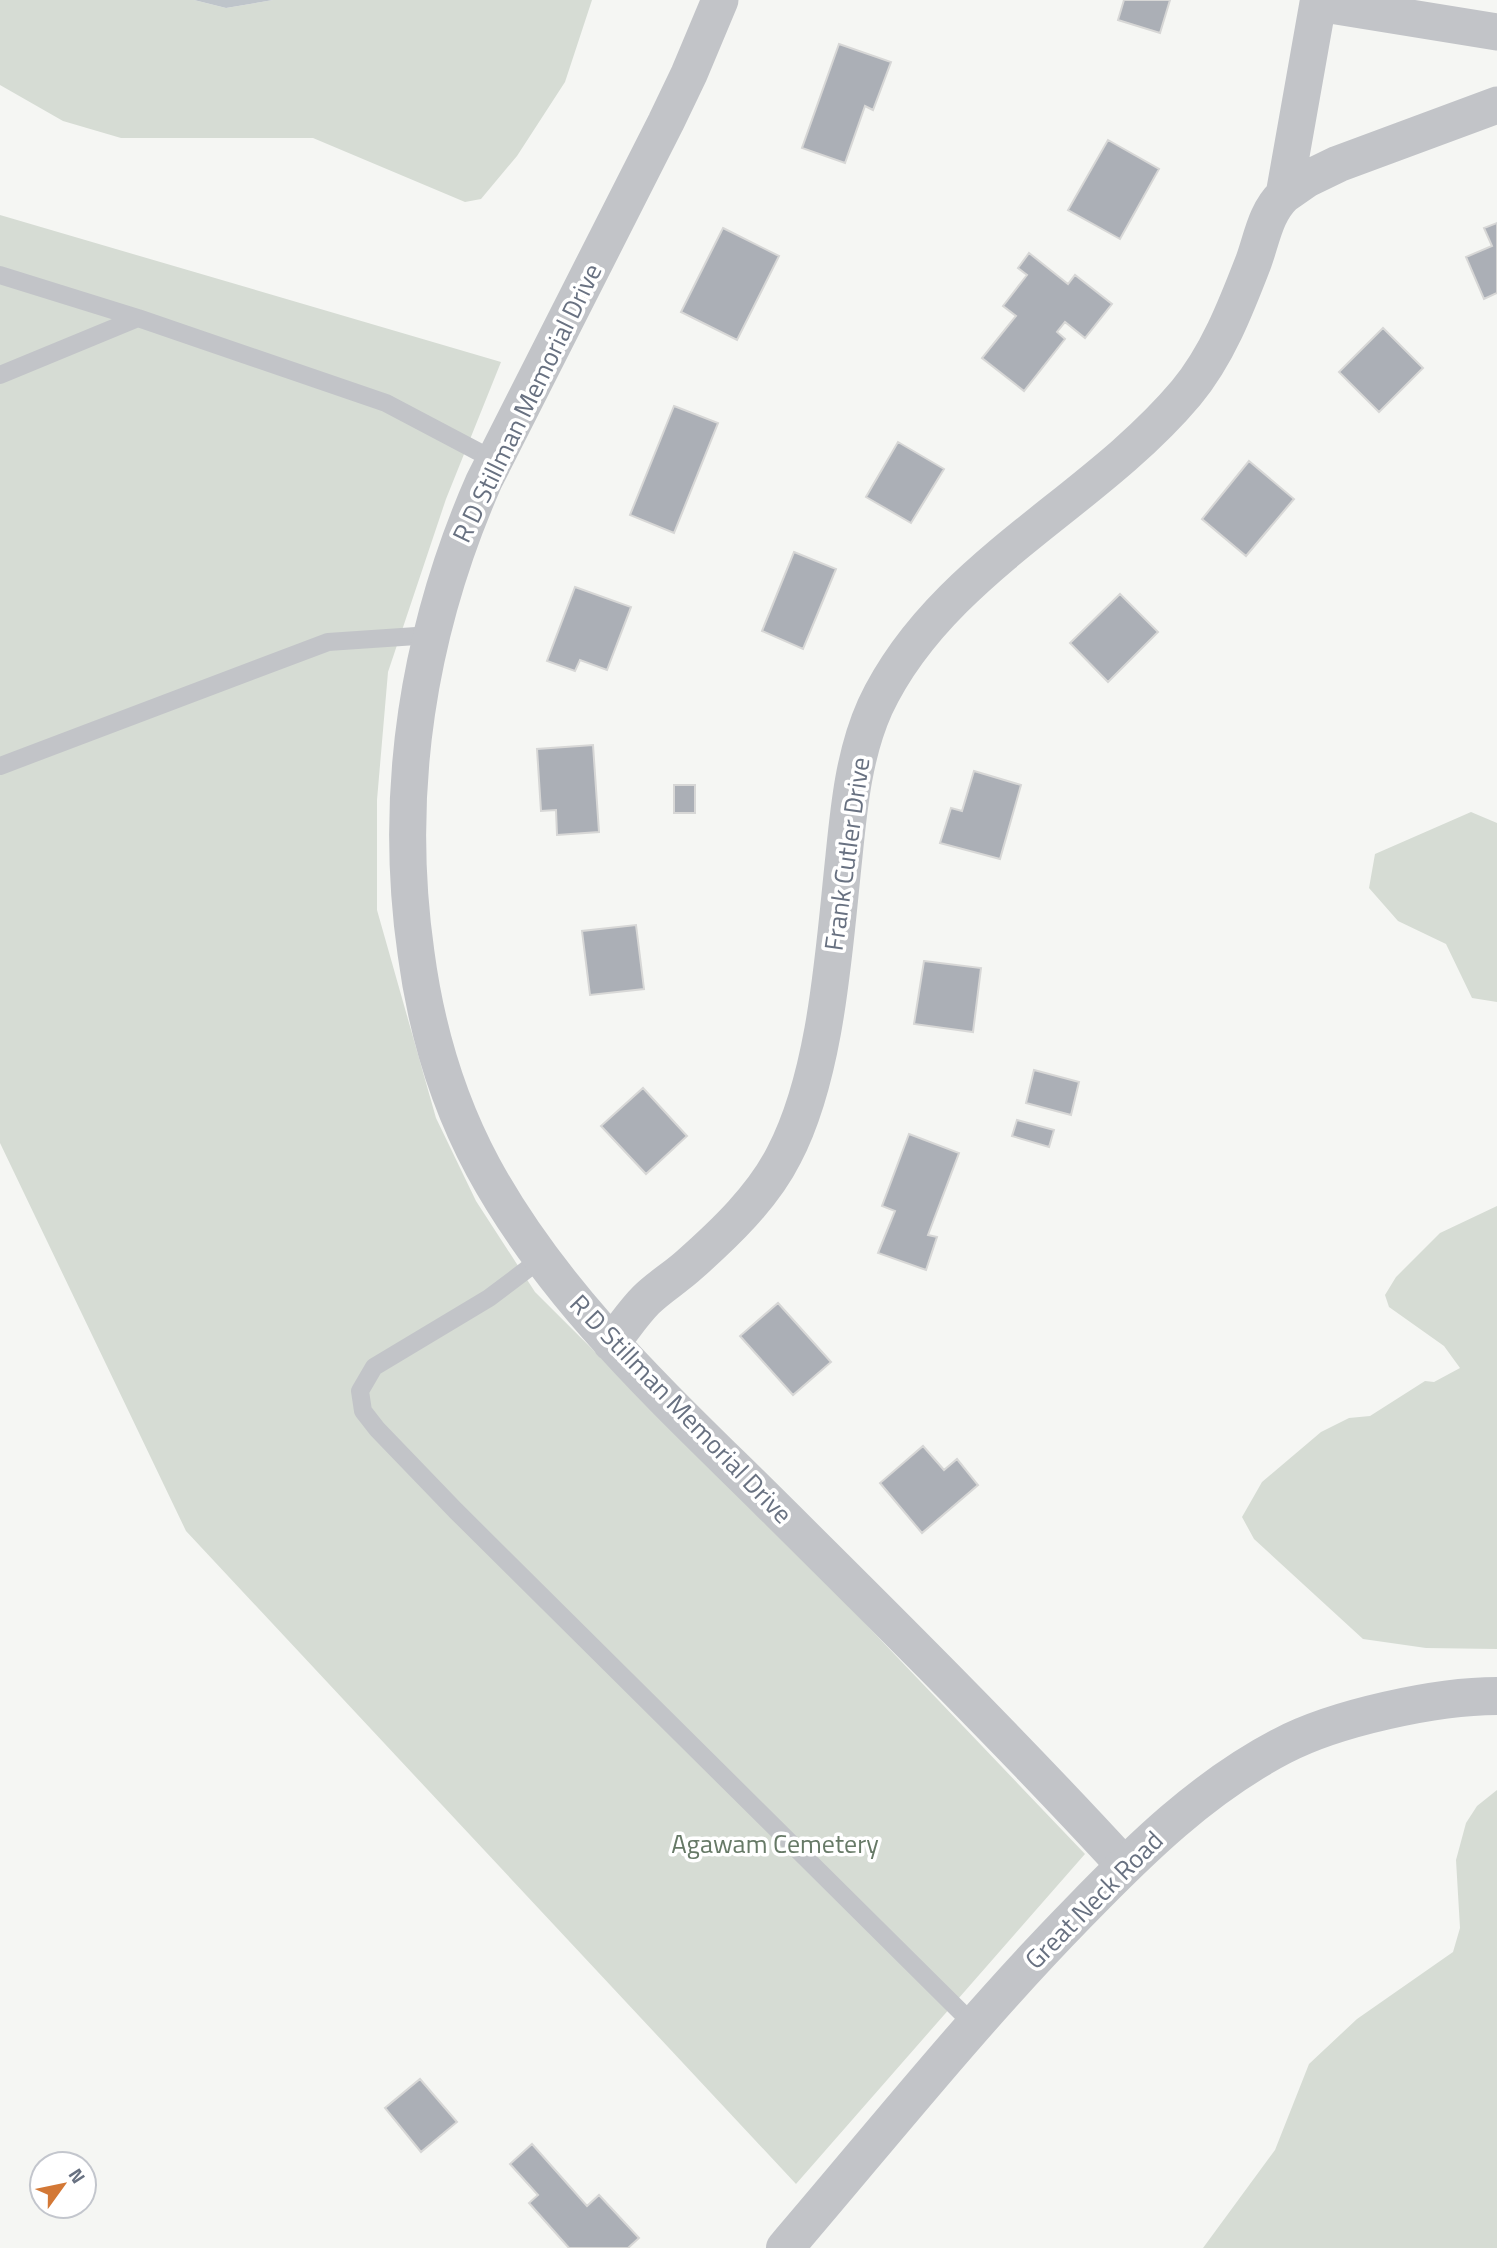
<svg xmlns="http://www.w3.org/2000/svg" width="1497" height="2248" font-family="'Titillium Web',sans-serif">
	<rect width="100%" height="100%" fill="#f5f6f3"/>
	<path fill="#d6dcd4" d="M0 0H194L226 8 273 0H592L565 82 517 156 481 199 465 202 313 138H121L63 121 0 85Z
		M0 215 501 362 446 499 388 672 377 800V910L436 1118 476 1201 535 1292 817 1573 1085 1854 796 2184 186 1531 0 1143Z
		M1471 812 1497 823V1002L1472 998 1446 944 1398 921 1369 888 1375 854Z
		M1497 1206V1649L1426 1648 1363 1639 1254 1539 1242 1517 1262 1482 1321 1432 1349 1418 1370 1416 1425 1381 1434 1382 1460 1368 1444 1346 1389 1307 1385 1295 1396 1277 1440 1233Z
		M1497 1790V2248H1203L1275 2150 1309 2064 1357 2019 1453 1952 1460 1928 1456 1860 1466 1823 1477 1806Z"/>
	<path fill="#bec4ca" d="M194 0H273L226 8Z"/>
	<path fill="#abafb6" stroke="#d7d7d6" stroke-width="2" d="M1124 0H1170L1160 33 1118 20Z
		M839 44 891 62 873 110 865 106 845 163 802 148Z
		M1108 140 1159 169 1120 239 1068 210Z
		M1497 223V293L1484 299 1466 257 1492 246 1484 228Z
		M723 228 779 256 737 340 681 312Z
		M1029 253 1068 284 1075 275 1112 304 1085 338 1065 322 1057 332 1065 339 1024 391 982 358 1016 316 1003 306 1027 275 1018 268Z
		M1383 328 1423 368 1379 412 1339 372Z
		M674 406 718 423 674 533 630 515Z
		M898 442 944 469 911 523 866 497Z
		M1249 461 1294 499 1246 556 1202 519Z
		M794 552 836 569 803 649 762 631Z
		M575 587 631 607 607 670 580 660 575 671 547 661Z
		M1120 594 1158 632 1108 682 1070 643Z
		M593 745 599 832 557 835 556 810 541 811 537 749Z
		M974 771 1021 785 1000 859 940 843 951 808 962 811Z
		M674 785H695V813H674Z
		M636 925 644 989 590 995 582 931Z
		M924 961 981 968 973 1032 914 1024Z
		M1034 1070 1079 1082 1071 1115 1026 1103Z
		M643 1088 687 1136 646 1174 601 1126Z
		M1017 1120 1054 1130 1049 1147 1012 1136Z
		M909 1134 959 1153 928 1235 937 1237 926 1270 878 1253 895 1211 882 1206Z
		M778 1303 831 1362 793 1395 740 1336Z
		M923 1446 944 1470 957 1459 978 1485 922 1533 880 1483Z
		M420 2079 457 2122 421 2152 385 2108Z
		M532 2144 587 2206 599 2195 639 2238 628 2248H569L529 2203 538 2195 510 2164Z"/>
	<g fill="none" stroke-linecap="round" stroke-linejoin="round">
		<path stroke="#c2c4c8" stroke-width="18" d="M0 275 138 318 386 403 494 460
			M0 375 138 318
			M0 766 328 642 431 635
			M542 1258 489 1298 374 1367 360 1391 363 1411 377 1429 456 1511 975 2026"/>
		<path stroke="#c2c4c8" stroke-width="37" d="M720 0 689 74 666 122 484 481C418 631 393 791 416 953 426 1028 447 1100 483 1167 554 1298 664 1398 769 1502 889 1621 1009 1740 1124 1865
			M1284 195 1307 179 1338 164 1497 105
			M611 1343C623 1329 633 1313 646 1300 659 1287 676 1277 689 1265 724 1234 763 1197 784 1155 827 1073 834 948 844 856 849 806 854 754 875 707 939 570 1092 505 1186 393 1217 356 1236 307 1253 263 1262 239 1265 213 1284 195L1318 3 1497 32"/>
		<path stroke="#c2c4c8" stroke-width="38" d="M785 2248C881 2136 974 2019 1078 1913 1139 1850 1203 1787 1282 1746 1335 1718 1436 1696 1497 1696"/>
	</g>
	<g text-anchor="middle" stroke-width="7" stroke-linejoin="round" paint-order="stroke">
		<g font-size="26" fill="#687181" stroke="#fff">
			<text transform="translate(527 403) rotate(-64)" y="9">R D Stillman Memorial Drive</text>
			<text transform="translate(847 854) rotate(-82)" y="9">Frank Cutler Drive</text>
			<text transform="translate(681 1409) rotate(46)" y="9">R D Stillman Memorial Drive</text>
			<text transform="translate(1094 1900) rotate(-45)" y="9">Great Neck Road</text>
		</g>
		<g font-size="26" fill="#667966" stroke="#fff">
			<text x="775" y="1853">Agawam Cemetery</text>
		</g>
	</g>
	<g transform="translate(63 2185) rotate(57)"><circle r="33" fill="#ffffff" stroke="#c3c6cd" stroke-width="2"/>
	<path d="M0-5L12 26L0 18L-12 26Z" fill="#d37836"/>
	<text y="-10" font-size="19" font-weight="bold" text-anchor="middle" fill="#687181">N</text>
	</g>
</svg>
